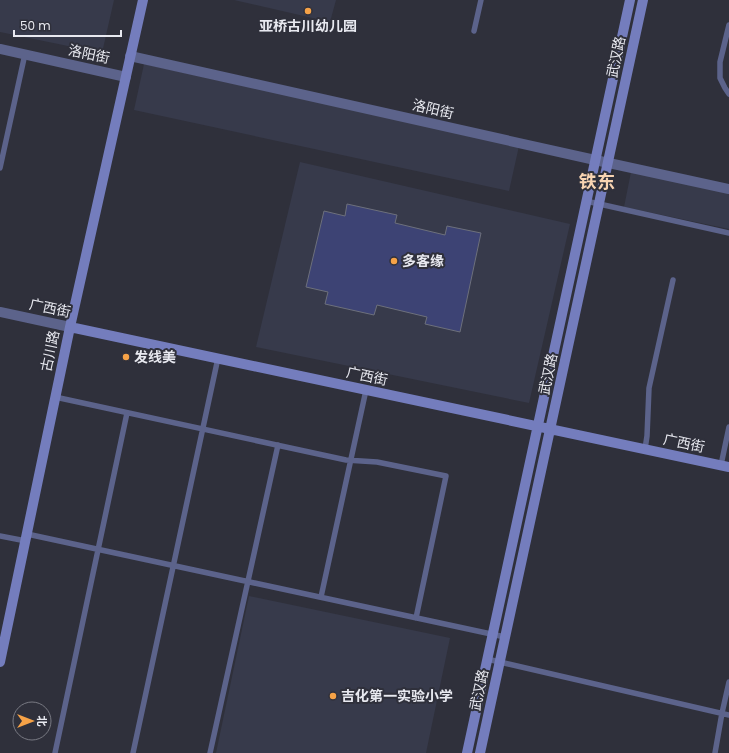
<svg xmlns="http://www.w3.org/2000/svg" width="729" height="753" font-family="Poppins,'Noto Sans SC',sans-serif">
	<rect width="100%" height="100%" fill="#2f303b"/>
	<path fill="#373a4b" d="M0 0H114L102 53 0 32Z
		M234 0H336L330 22Z
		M144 64 519 146 509 191 134 110Z
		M300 162 570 224 529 403 256 347Z
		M631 172 729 192V229L624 207Z
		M249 596 450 638 426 753H216Z"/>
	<path fill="#3d4374" stroke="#6d707c" d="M347 204 397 215 395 223 445 235 447 226 481 233 460 332 425 324 427 317 377 305 374 315 325 304 328 292 306 287 324 211 345 216Z"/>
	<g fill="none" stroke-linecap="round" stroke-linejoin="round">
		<path stroke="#5c638b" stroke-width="5.5" d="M729 25 720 62V78L725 88 729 94
			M474 31 481 0
			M0 168 25 54
			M586 201 729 233
			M55 397 346 460 377 462 446 476 416 618
			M645 449 647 436 649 388 673 280
			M721 465 729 427
			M27 534 505 637
			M0 536 26 541
			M321 597 366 390
			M487 659 729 715
			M55 753 127 413
			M133 753 218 358
			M210 753 278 445
			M715 753 722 713 729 682"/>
		<path stroke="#5c638b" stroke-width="10" d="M0 49 126 77
			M130 56 595 160 729 189
			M0 312 70 327"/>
		<path stroke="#747dbd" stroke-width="10" d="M70 327 729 467
			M0 662 70 327 143 0
			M467 753 630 0
			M480 753 643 0"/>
	</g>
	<g fill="#f6a247" stroke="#2f303b" stroke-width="1.5">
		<circle cx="308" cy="11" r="4"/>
		<circle cx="394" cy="261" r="4"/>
		<circle cx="126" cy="357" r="4"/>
		<circle cx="333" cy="696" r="4"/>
	</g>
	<g text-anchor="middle" stroke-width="4" stroke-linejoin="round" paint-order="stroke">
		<g font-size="14" font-weight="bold" fill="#e8e9f0" stroke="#2f303b" text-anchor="start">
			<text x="308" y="31" text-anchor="middle">亚桥古川幼儿园</text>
			<text x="402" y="266">多客缘</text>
			<text x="134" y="362">发线美</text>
			<text x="341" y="701">吉化第一实验小学</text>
		</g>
		<g font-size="14" fill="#e8e9f0" stroke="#2f303b">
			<text transform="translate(89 54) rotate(12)" y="5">洛阳街</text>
			<text transform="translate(616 57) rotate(-78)" y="5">武汉路</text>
			<text transform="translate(433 109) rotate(13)" y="5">洛阳街</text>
			<text transform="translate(50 308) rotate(12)" y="5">广西街</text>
			<text transform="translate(50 351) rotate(-78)" y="5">古川路</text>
			<text transform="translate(548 374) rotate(-78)" y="5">武汉路</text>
			<text transform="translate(367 376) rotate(12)" y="5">广西街</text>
			<text transform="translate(684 443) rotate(12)" y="5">广西街</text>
			<text transform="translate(479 690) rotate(-78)" y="5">武汉路</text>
		</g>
		<g font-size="18" font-weight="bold" fill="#f8d4b2" stroke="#2f303b">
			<text x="597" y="188">铁东</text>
		</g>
	</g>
	<g transform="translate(32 721) rotate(90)"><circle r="19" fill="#2f303b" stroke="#797a83"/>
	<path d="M0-3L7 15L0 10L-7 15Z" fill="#f6a247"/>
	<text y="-6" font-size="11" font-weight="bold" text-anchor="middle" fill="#e8e9f0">北</text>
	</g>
	<path d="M14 30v6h107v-6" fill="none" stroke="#e8e9f0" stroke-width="2"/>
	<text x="20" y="30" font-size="12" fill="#e8e9f0" stroke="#2f303b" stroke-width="3" paint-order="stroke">50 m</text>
</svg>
